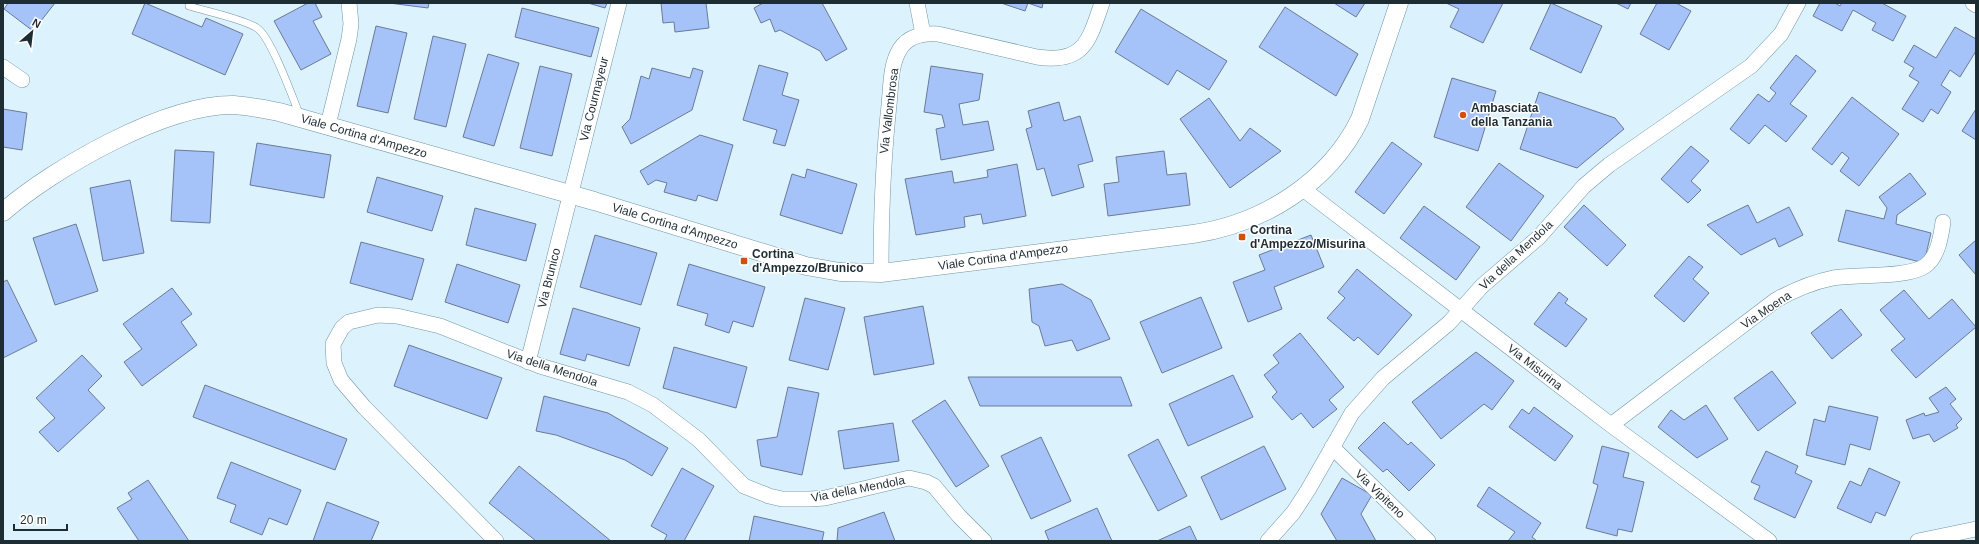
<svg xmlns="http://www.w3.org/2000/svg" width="1979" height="544" font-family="Arial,sans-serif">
	<rect width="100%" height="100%" fill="#dcf3fe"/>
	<path fill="#a5c3f9" stroke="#6a7a96" d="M8 3H55L33 31 4 9Z
		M145 3 202 27 206 18 243 34 225 75 132 34Z
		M308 3H315L322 17 313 21 331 54 301 70 274 21Z
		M389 3H429L428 8Z
		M588 3H607L605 8Z
		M661 3H706L709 28 675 32 674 22 663 23Z
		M763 3H822L847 49 826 61 820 51 780 30 775 32 770 19 761 23 754 8Z
		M1001 3H1043L1042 8 1028 3 1025 11Z
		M1334 3H1365L1356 17Z
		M1446 3H1503L1483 43 1450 27 1459 9Z
		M1551 3 1602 26 1581 73 1530 49Z
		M1616 3H1631L1628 9Z
		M1657 3H1676L1691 11 1669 50 1640 34Z
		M1820 3H1835L1840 6 1842 3H1882L1906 16 1893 41 1872 30 1876 23 1853 10 1842 31 1813 16Z
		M1285 7 1358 54 1336 96 1259 47Z
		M522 8 599 28 591 57 515 37Z
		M1141 9 1227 61 1209 90 1177 70 1168 85 1115 52Z
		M376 26 407 33 388 113 357 106Z
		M1955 27 1976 39V51L1960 77 1950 70 1941 85 1951 92 1938 114 1931 109 1923 122 1902 109 1919 82 1909 76 1914 68 1904 62 1914 45 1936 58Z
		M433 36 466 44 446 127 414 119Z
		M488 54 519 63 494 146 463 137Z
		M1796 55 1816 71 1790 104 1807 116 1786 142 1765 125 1749 144 1730 129 1758 94 1769 102 1776 93 1770 88Z
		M759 65 788 73 782 95 799 100 785 146 773 143 777 130 743 120Z
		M540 66 572 74 552 156 520 148Z
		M931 66 983 74 979 100 959 104 963 125 988 121 994 150 941 160 936 129 945 127 942 115 924 112Z
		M652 68 690 78 693 68 703 71 692 110 631 144 622 127 630 119 641 76 649 79Z
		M1452 78 1496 91 1478 151 1434 137Z
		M1539 92 1615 118 1624 129 1577 168 1520 149Z
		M1852 97 1899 134 1859 186 1840 171 1849 158 1842 152 1832 165 1812 149Z
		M1209 98 1240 141 1250 128 1281 151 1230 188 1180 119Z
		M1059 102 1064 121 1080 116 1093 161 1078 165 1084 187 1052 196 1044 168 1037 170 1026 129 1032 127 1028 111Z
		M3 109 27 113 22 150 3 147Z
		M1976 109V140L1962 131Z
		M700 135 733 145 717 201 698 195 696 201 664 192 667 183 656 180 648 185 640 171Z
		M1392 142 1422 164 1384 214 1355 192Z
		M257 143 331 155 324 198 250 185Z
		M1691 146 1709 161 1691 181 1701 190 1688 203 1661 179Z
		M175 150 214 152 210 223 171 221Z
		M1164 151 1167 175 1186 173 1190 205 1108 216 1104 184 1119 182 1116 157Z
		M1499 163 1544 196 1511 241 1466 207Z
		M1017 164 1026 216 983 224 981 214 964 217 965 227 916 235 905 179 952 171 954 183 988 177 987 170Z
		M807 169 857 184 842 234 780 215 792 174 805 178Z
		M1910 173 1926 194 1897 215 1896 224 1931 233 1924 263 1838 241 1846 210 1884 219 1887 208 1879 197Z
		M377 177 443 196 432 231 367 212Z
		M130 180 144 253 103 261 90 188Z
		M1584 205 1626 245 1607 266 1564 227Z
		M1748 205 1757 223 1789 207 1803 235 1779 247 1775 238 1741 255 1707 225Z
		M1424 206 1480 247 1456 280 1400 238Z
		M475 208 536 224 526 261 466 245Z
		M76 224 98 291 55 305 33 238Z
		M595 235 657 253 641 305 580 287Z
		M1311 235 1324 267 1274 287 1282 309 1248 322 1233 282 1265 270 1259 255Z
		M1976 240V275L1959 255Z
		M361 242 424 259 412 300 350 283Z
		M1689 256 1703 267 1693 279 1709 293 1684 322 1654 296Z
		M457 264 520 285 508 323 445 302Z
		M689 264 765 287 753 327 733 321 729 333 705 325 708 314 677 305Z
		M1357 269 1412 315 1378 355 1358 337 1354 341 1327 318 1345 298 1338 292Z
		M7 280 37 341 3 358V282Z
		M1062 284 1091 300 1110 339 1077 351 1072 340 1045 346 1039 326 1032 322 1029 289Z
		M172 288 192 314 181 322 197 345 142 386 124 362 142 349 123 324Z
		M1904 290 1929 319 1952 299 1976 327 1916 378 1891 350 1905 339 1880 310Z
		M1559 292 1568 299 1565 303 1587 319 1566 347 1534 324Z
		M1201 297 1222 348 1162 373 1140 322Z
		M805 298 845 308 828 370 789 360Z
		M923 306 934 364 874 375 864 317Z
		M573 308 640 328 629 366 587 354 585 361 560 354Z
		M1841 309 1862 335 1832 359 1811 333Z
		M1300 333 1344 387 1329 400 1337 409 1313 428 1301 413 1292 420 1272 397 1277 392 1264 375 1279 363 1273 355Z
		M409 345 502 378 487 419 394 386Z
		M674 347 747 367 736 408 663 388Z
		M1476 352 1514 381 1492 410 1484 404 1441 439 1412 402Z
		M82 355 102 376 88 390 105 408 58 452 39 432 55 418 36 398Z
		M1772 371 1796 403 1758 431 1734 398Z
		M1233 375 1253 417 1188 446 1169 404Z
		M968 377H1121L1132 406H980Z
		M205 385 347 439 335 470 193 417Z
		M788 387 819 393 802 475 761 466 757 440 777 437Z
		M1946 387 1956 399 1950 404 1962 419 1956 425 1958 428 1934 442 1929 434 1913 439 1906 420 1924 413 1925 416 1939 412 1929 398Z
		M544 396 608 413 668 448 652 476 625 460 556 435 536 431Z
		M945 400 989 466 956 487 912 421Z
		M1706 405 1728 439 1697 458 1658 427 1671 410 1684 420Z
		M1829 406 1878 417 1870 450 1850 444 1845 465 1806 455 1814 419 1825 422Z
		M1534 407 1573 436 1555 461 1509 427 1522 409 1529 414Z
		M1384 422 1408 445 1411 442 1435 465 1409 491 1387 469 1383 472 1358 448Z
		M893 423 899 461 844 469 838 431Z
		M1041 437 1071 501 1031 519 1001 456Z
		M1158 439 1187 496 1158 511 1128 455Z
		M1264 446 1286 489 1221 520 1201 477Z
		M1602 446 1629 453 1623 477 1644 482 1632 532 1618 529 1617 536 1586 528 1598 485 1593 483Z
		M1766 451 1798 466 1795 473 1812 481 1795 518 1754 499 1760 486 1751 482Z
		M231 462 301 490 287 525 269 518 262 535 230 522 236 505 217 498Z
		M519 466 611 541H536L489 503Z
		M682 468 714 486 684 541H664L667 535 651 526Z
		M1869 468 1900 482 1885 516 1876 512 1871 523 1837 508 1850 481 1861 486Z
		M1342 478 1372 495 1361 514 1376 541H1337L1321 514Z
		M148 480 189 541H139L117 508 132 499 128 493Z
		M1489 487 1541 523 1532 537 1537 541H1508L1515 532 1477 506Z
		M327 502 379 522 371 541H313Z
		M1097 508 1112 541H1049L1045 531Z
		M884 512 895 541H837L838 528Z
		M754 516 824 532 822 541H749Z
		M1190 526 1197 541H1157Z"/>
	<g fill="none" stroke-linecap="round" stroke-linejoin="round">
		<g stroke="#7094a5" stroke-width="8">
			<path id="service" d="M189 6C205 11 244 19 257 28 271 37 293 98 300 116"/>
		</g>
		<g stroke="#7094a5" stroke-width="16">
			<path id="minor" d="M917 3 923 34
				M1973 3 1976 5
				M3 67 22 80
				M328 125 349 39 351 24 349 3
				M1303 189 1611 425 1769 541
				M881 273C881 216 883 161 889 105 891 87 890 65 900 49 908 36 924 33 938 34L1037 57C1084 64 1089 41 1102 3
				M528 362 619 3
				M1611 425 1776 300C1794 290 1813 282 1833 278 1856 274 1908 278 1925 266 1938 257 1941 236 1943 222
				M1332 447 1428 541
				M496 541 364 407 341 380 334 363 333 344 342 328 349 322 378 315 397 316 440 326 540 366 628 392 653 405 699 440 744 486 769 496 782 499H810L825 498 909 478 926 482 934 486 959 516 984 541
				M1268 541 1293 513 1308 490 1352 413 1383 378 1449 323 1482 286 1539 237 1584 186 1609 165 1751 66 1781 34 1798 3
				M1918 541 1976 529"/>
		</g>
		<g stroke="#7094a5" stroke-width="19">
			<path id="tertiary" d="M3 212C54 168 165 104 234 105 249 106 264 109 279 112L594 201 806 266 840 272 881 273 1193 234C1262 224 1329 183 1360 119L1399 3"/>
		</g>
		<use href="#service" stroke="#fff" stroke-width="7"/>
		<use href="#minor" stroke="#fff" stroke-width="15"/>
		<use href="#tertiary" stroke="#fff" stroke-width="18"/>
	</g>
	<g fill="#d44f0f" stroke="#fff" stroke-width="1.5">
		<circle cx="1463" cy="115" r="4"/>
		<rect x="1238" y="233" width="8" height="8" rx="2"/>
		<rect x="740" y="257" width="8" height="8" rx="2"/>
	</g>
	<g text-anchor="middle" stroke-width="3" stroke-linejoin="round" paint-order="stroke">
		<g font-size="12" fill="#1e2d34" stroke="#fff">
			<text transform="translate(594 99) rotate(-76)" y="4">Via Courmayeur</text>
			<text transform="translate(889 111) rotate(-83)" y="4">Via Vallombrosa</text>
			<text transform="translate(364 136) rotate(16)" y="4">Viale Cortina d'Ampezzo</text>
			<text transform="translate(675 226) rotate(17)" y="4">Viale Cortina d'Ampezzo</text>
			<text transform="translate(1516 255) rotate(-43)" y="4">Via della Mendola</text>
			<text transform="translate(1003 257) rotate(-8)" y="4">Viale Cortina d'Ampezzo</text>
			<text transform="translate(549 278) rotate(-76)" y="4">Via Brunico</text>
			<text transform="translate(1766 310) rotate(-34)" y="4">Via Moena</text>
			<text transform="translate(1535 367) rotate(38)" y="4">Via Misurina</text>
			<text transform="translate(552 368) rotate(18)" y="4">Via della Mendola</text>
			<text transform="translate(858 489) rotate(-11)" y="4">Via della Mendola</text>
			<text transform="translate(1380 494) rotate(44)" y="4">Via Vipiteno</text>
		</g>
		<g font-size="12" font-weight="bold" fill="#1e2d34" stroke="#fff" text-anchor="start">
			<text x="1471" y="112">Ambasciata<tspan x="1471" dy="14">della Tanzania</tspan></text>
			<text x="1250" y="234">Cortina<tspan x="1250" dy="14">d'Ampezzo/Misurina</tspan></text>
			<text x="752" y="258">Cortina<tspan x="752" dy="14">d'Ampezzo/Brunico</tspan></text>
		</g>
	</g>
	<rect width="1979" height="544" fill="none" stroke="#1e2d34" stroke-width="8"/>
	<g transform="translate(32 32) rotate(28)" stroke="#ffffff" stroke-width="3" paint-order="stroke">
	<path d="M0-3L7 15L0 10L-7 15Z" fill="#1e2d34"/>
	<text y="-6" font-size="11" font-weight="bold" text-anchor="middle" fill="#1e2d34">N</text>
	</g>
	<path d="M14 524v6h53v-6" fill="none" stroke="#1e2d34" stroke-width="2"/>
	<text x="20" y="524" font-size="12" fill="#1e2d34" stroke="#ffffff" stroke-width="3" paint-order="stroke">20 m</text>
</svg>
